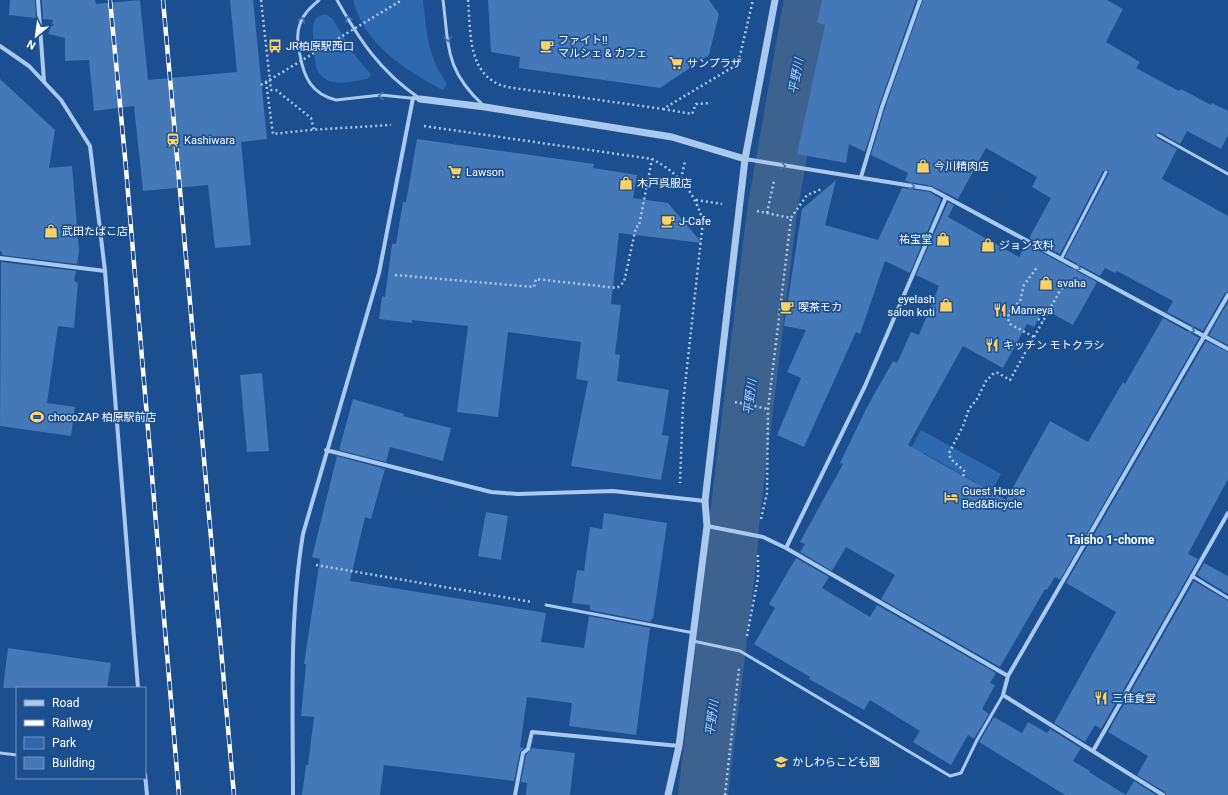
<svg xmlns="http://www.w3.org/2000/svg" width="1228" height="795" font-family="Roboto,'Noto Sans JP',sans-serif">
	<rect width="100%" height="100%" fill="#1b4f8f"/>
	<path fill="#2e69ad" d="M353 0H423C427 34 427 54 447 84L443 90 440 89C402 67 365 45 353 0Z
		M325 14 332 18 356 57 370 73 371 76 367 79C351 82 325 89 317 69 314 62 315 52 314 44 313 34 311 25 317 17Z
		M921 430 1001 474 987 500 973 491 977 483 924 453 920 461 884 497Z"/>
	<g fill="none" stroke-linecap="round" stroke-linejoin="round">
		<path stroke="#3c6290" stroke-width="50" d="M703 795 732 556 735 515 772 212 809 0"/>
	</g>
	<path fill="#4478b7" d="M10 0H35L36 18 9 15Z
		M42 0H95L96 4 140 0 148 80 237 72 230 0H253L267 139 241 142 251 245 215 248 208 185 143 191 134 106 94 111 89 60 65 61V38L48 34 53 20 43 19Z
		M488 0H709L719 14 709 55 660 88 519 68 520 57 491 52Z
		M822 0H916L879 106 865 152 849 144 846 163 797 154 825 25 817 23Z
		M923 0H1107L1123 9 1106 42 1140 62 1136 68 1179 91 1181 89 1211 105 1212 103 1228 111V135L1221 149 1187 131 1180 144 1159 132 1155 135 1157 138 1177 149 1162 179 1228 216V292L1225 293 1203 331 1167 312 1173 301 1117 271 1115 273 1105 268 1100 276 1065 257 1109 173 1108 170 1103 171 1060 254 1029 238 1051 198 1032 187 1037 177 986 148 958 199 932 186 905 181 908 173 871 155 885 108Z
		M0 79 55 130 49 168 72 166 79 251 77 264 2 255V252L0 251Z
		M417 139 594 164 593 168 637 175 633 198 668 203 702 243 619 233 611 304 621 305 615 354 620 355 617 381 669 390 662 435 669 436 661 480 571 466 588 381 576 379 581 342 508 332 498 417 457 412 468 326 412 320V323L379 319 382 296 385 297 392 244H396L403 202H406Z
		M836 180 825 225 878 240 902 188 930 192 941 199 910 273 885 261 860 334 856 332 804 447 777 435 801 378 787 372 806 330 784 326 802 209Z
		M948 202 954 205 948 217 1019 257 1026 244 1097 282 1073 325 1044 309 1034 327 1027 324 1003 368 963 346 908 445 1006 500 1050 421 1088 442 1123 382 1125 384 1163 318 1199 338 1060 580 1055 577 1047 590 1045 589 1000 667 881 599 895 575 846 547 832 571 800 552 805 544 800 542 843 464 840 463 866 409 893 361 897 363 911 332 919 335 939 286 916 275Z
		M1 262 76 271 74 280 78 284 74 328 58 326 47 403 75 407 71 436 0 426Z
		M1228 302V345L1209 335Z
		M1206 341 1228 352V479L1188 554 1198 559 1101 729 1095 725 1085 742 1054 723 1116 612 1066 583Z
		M262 373 269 451 247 452 240 375Z
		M353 399 404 414 403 416 451 428 443 461 390 447 386 462 339 450Z
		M337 456 385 469 371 519 365 517 350 581 546 613 541 642 584 648 589 616 650 628 636 735 569 726 572 703 527 697 520 747 524 748 520 752 514 781 384 765 380 795H302L306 765H308L314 717 301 716 306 664H304L320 559 312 557Z
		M486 512 508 516 501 560 478 556Z
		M604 513 667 523 653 619H651V622L590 610V605L572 603 577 570 584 571 590 527 602 529Z
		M796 558 829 577 822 588 870 617 877 605 996 673 990 683 995 685 982 709 989 714 974 739 968 735 951 765 913 742 920 731 870 700 864 710 809 679 810 677 754 644 775 608 769 604Z
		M1204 563 1228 576V594L1197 575Z
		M1194 581 1228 601V795H1166L1165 792 1137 775 1148 756 1108 732Z
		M8 648 111 663 107 688H3Z
		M994 717 1022 733 1028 722 1047 733 1050 729 1081 748 1073 761 1090 771 1089 772 1126 795 1134 781 1156 795H1065L979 742Z
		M532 748 575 753 570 795H526L527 783 521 782 526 755Z"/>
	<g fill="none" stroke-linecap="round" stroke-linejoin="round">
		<path stroke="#a9c9ee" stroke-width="2.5" stroke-dasharray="2 3" stroke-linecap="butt" d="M261 0 271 90H276L311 118 314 130
			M468 0C471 33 467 77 507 87L663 109 738 64 753 0
			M266 82 273 134 309 130 391 125
			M663 109 692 114 696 104 711 103
			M424 126 652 159C679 173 694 192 703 221L683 404 680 483
			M681 179 685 161
			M696 200 722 204
			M757 211 791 218 807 195 822 189
			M767 213 774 181
			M395 275 534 287 536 279 617 288 624 282 636 227 639 226 652 159
			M1038 319 1043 322
			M1034 337 1066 280
			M735 402 768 409
			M963 476 965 472C960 465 950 462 949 453L963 426 969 409 977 399 986 381 994 373H998L1010 380 1034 337 1010 324 1008 319 1009 312 1020 301 1024 285 1038 266
			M761 519 767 493 768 409 791 218
			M316 565 532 602
			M747 636 758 578V552
			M725 795 739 668"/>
		<path stroke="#a9c9ee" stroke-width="3" d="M319 0C311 7 303 14 300 24 296 34 298 44 300 55 304 78 312 94 336 100L381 95 420 99
			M337 0C360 41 380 71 419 98
			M443 0C449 47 445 70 483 105
			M1158 135 1228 174
			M1061 259 1106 172
			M1192 576 1228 598
			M546 605 694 633
			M693 641 740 651 950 776 961 773 977 740 1003 695
			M0 753 17 755"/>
		<path stroke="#a9c9ee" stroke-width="4" d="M38 0 44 81
			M0 46 29 66 61 100 90 146 105 271 138 688
			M745 159 931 189 1228 349
			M861 177 882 107 920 0
			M0 258 105 271
			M326 450 491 492 518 494 613 491 705 501
			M707 526 763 537 786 548 1008 676
			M786 548 865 386 946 197
			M1093 751 1228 513
			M145 774 147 795
			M293 795C293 709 289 619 303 534L379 273 413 98
			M515 795 523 753 528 749 532 732 679 746
			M1163 795 1003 695 1008 676 1228 295"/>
		<path stroke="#a9c9ee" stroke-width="7" d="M420 99 485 107 672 137 745 159
			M668 795 679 746 707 526 705 501 745 159 775 0"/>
		<g stroke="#fff" stroke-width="4.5">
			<path id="rail" d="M110 0 125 157 179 795
				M163 0 234 795"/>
		</g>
		<use href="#rail" stroke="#1b4f8f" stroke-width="3" stroke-dasharray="9" stroke-linecap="butt"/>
		<path stroke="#a9c9ee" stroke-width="2.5" stroke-dasharray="2 3" stroke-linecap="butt" d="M261 85 402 0"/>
	</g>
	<defs><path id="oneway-chevron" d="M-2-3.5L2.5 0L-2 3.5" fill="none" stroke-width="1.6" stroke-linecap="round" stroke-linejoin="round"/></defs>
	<g stroke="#4674ac">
		<use href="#oneway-chevron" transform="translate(348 19) rotate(-120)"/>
		<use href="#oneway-chevron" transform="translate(302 20) rotate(-65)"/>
		<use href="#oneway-chevron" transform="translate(448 39) rotate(83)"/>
		<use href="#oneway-chevron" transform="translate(381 96) rotate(180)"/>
		<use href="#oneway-chevron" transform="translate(783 166) rotate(10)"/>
		<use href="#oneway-chevron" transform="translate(912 186) rotate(10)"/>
		<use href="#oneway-chevron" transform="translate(1078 268) rotate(28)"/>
		<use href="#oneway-chevron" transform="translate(1192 330) rotate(28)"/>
	</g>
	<defs>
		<g id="bus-bare" transform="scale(1.08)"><path d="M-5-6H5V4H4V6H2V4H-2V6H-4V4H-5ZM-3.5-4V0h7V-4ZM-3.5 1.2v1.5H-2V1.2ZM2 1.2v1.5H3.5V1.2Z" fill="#ffd166" stroke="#1b4f8f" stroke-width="2.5" paint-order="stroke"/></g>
		<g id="cafe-bare" transform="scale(1.08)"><path d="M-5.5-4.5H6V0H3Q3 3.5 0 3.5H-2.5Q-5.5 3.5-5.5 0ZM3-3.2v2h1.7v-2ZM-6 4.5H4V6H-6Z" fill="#ffd166" stroke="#1b4f8f" stroke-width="2.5" paint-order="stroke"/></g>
		<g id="supermarket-bare" transform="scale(1.08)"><path d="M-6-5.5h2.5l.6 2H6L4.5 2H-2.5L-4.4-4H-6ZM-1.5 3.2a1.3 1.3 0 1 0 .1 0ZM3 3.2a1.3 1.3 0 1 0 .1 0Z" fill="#ffd166" stroke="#1b4f8f" stroke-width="2.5" paint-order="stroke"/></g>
		<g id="station-bare" transform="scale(1.08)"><path d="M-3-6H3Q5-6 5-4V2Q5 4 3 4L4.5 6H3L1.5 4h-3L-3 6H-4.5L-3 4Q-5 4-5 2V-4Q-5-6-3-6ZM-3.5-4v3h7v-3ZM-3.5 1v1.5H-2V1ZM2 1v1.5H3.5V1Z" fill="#ffd166" stroke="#1b4f8f" stroke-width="2.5" paint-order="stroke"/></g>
		<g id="shop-bare" transform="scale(1.08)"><path d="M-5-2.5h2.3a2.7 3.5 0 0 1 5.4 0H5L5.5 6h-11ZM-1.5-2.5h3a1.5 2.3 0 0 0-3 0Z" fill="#ffd166" stroke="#1b4f8f" stroke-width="2.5" paint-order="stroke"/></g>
		<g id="restaurant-bare" transform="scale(1.08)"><path d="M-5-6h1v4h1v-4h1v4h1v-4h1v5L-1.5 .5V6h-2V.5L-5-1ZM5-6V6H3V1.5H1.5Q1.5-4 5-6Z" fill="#ffd166" stroke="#1b4f8f" stroke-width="2.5" paint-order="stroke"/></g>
		<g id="stadium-bare" transform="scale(1.08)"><path d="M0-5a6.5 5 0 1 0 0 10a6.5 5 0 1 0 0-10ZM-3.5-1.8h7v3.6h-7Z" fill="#ffd166" stroke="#1b4f8f" stroke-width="2.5" paint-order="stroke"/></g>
		<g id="hotel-bare" transform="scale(1.08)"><path d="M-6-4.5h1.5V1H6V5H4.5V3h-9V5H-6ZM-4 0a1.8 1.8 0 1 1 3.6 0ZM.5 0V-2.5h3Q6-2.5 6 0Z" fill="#ffd166" stroke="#1b4f8f" stroke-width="2.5" paint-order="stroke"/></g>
		<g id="school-bare" transform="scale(1.08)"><path d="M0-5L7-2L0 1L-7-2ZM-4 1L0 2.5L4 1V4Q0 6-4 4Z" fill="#ffd166" stroke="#1b4f8f" stroke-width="2.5" paint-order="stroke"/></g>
	</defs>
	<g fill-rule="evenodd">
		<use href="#bus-bare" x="275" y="46"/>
		<use href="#cafe-bare" x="547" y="46"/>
		<use href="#supermarket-bare" x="676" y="63"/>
		<use href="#station-bare" x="173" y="140"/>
		<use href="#shop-bare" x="923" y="166"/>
		<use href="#supermarket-bare" x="455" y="172"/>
		<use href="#shop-bare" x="626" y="183"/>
		<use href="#cafe-bare" x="668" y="221"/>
		<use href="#shop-bare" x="51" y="231"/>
		<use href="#shop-bare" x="943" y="239"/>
		<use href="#shop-bare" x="988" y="245"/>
		<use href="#shop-bare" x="1046" y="283"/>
		<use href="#shop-bare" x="946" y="305"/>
		<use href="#cafe-bare" x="787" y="307"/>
		<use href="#restaurant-bare" x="1000" y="310"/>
		<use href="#restaurant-bare" x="992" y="345"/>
		<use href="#stadium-bare" x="37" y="417"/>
		<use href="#hotel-bare" x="951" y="497"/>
		<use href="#restaurant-bare" x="1101" y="698"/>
		<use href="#school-bare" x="781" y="762"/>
	</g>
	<g text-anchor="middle" stroke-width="3.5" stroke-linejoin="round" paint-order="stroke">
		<g font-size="11" fill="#fff" stroke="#1b4f8f" text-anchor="start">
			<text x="558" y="44">ファイト!!<tspan x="558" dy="13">マルシェ &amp; カフェ</tspan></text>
			<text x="286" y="50">JR柏原駅西口</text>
			<text x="687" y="67">サンプラザ</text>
			<text x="184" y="144">Kashiwara</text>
			<text x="934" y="170">今川精肉店</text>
			<text x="466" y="176">Lawson</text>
			<text x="637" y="187">木戸呉服店</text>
			<text x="679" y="225">J-Cafe</text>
			<text x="62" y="235">武田たばこ店</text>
			<text x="932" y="243" text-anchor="end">祐宝堂</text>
			<text x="999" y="249">ジョン衣料</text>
			<text x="1057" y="287">svaha</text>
			<text x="935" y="303" text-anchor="end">eyelash<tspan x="935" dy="13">salon koti</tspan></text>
			<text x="798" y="311">喫茶モカ</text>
			<text x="1011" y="314">Mameya</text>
			<text x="1003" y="349">キッチン モトクラシ</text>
			<text x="48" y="421">chocoZAP 柏原駅前店</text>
			<text x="962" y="495">Guest House<tspan x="962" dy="13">Bed&amp;Bicycle</tspan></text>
			<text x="1112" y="702">三佳食堂</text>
			<text x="792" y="766">かしわらこども園</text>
		</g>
		<g font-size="12" font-style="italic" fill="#b5d3f5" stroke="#1b4f8f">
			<text transform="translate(796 76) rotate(-80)" y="4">平野川</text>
			<text transform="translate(750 397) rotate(-83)" y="4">平野川</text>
			<text transform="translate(712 718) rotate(-83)" y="4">平野川</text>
		</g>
		<g font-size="12" font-weight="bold" fill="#fff" stroke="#1b4f8f">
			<text x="1111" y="544">Taisho 1-chome</text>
		</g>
	</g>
	<rect x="16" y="687" width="130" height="92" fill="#1b4f8f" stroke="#7695bc"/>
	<rect x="24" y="700" width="20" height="6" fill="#a9c9ee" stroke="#7695bc"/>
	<text x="52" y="707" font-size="12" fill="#ffffff">Road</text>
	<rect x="24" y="720" width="20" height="6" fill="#ffffff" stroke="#7695bc"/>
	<text x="52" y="727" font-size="12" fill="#ffffff">Railway</text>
	<rect x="24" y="737" width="20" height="12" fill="#2e69ad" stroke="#7695bc"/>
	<text x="52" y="747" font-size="12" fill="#ffffff">Park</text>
	<rect x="24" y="757" width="20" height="12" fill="#4478b7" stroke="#7695bc"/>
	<text x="52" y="767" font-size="12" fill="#ffffff">Building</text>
	<g transform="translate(36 36) rotate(209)" stroke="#1b4f8f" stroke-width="3" paint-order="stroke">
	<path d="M0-3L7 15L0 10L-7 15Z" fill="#ffffff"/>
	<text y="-6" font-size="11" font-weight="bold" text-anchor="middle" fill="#ffffff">N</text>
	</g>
</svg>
